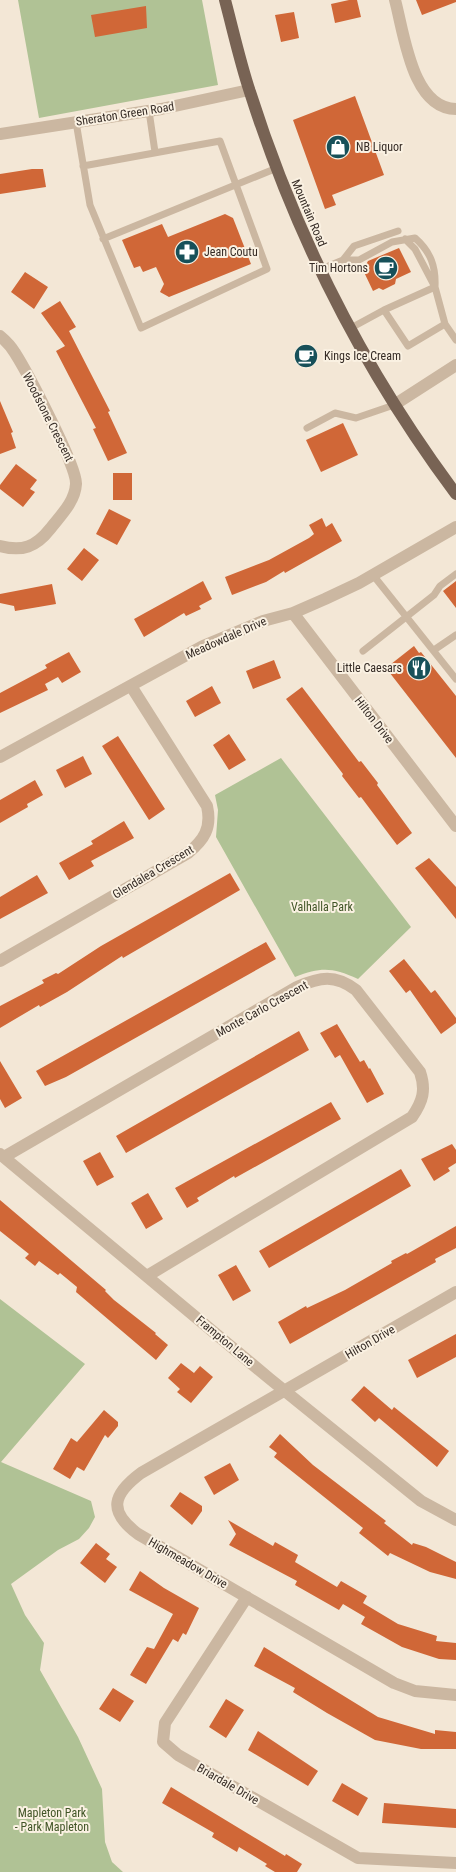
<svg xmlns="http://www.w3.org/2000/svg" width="456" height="1872" font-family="'Roboto Condensed',sans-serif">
	<rect width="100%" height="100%" fill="#f3e7d6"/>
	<path fill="#b0c295" d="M18 0H202L218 85 39 118Z
		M281 758 411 927 358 979C332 967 321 967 295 977L216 837 218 810 215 795Z
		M0 1299 85 1364 1 1462 91 1501 95 1517 89 1528 79 1539 58 1550 11 1584 25 1615 44 1643 40 1670 78 1737 102 1789 105 1842 112 1862 123 1872H0Z"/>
	<path fill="#d06737" d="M349 0H357L361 17 335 23 331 4Z
		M416 0H456V2L422 15Z
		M146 6 147 28 95 37 91 15Z
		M294 12 299 38 281 42 275 15Z
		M355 96 384 175 332 195 336 205 325 209 293 120Z
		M32 169H43L46 187 0 194V174Z
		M225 214 233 218 251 264 169 297 160 292 164 284 156 267 143 272 140 266 134 268 122 240 162 224 168 237Z
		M399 248 411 272 396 279 395 284 383 290 379 288 373 291 363 270 368 261Z
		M25 272 48 287 34 309 11 292Z
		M60 301 76 327 69 331 110 411 108 412 127 453 108 461 93 429 96 428 56 351 65 346 41 313Z
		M0 401 13 432 11 433 16 448 0 454Z
		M343 423 358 455 321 472 306 440Z
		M16 464 37 480 30 489 35 492 23 507 0 489V485Z
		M113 473H132V500H113Z
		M109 509 131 520 117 545 96 534Z
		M322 518 326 527 332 523 342 541 285 573 284 571 266 582 232 595 225 577 269 560 309 538 314 534 309 525Z
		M84 548 99 560 82 581 67 569Z
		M203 581 212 599 199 606 201 609 186 616 184 613 144 637 134 619Z
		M456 581V608L443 591Z
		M52 584 56 604 15 611 14 606 0 603V594Z
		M414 646 419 653 421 652 456 696V758L386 668Z
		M69 652 81 672 62 683 58 677 45 684 48 690 0 713V693L47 668 45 665Z
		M274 660 281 678 253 689 246 671Z
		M212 686 221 703 195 717 186 701Z
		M302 687 359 762 361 761 378 783 377 785 412 833 397 845 361 797 359 798 342 776 343 774 286 699Z
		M229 734 246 760 229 770 213 745Z
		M118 736 165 809 149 820 102 746Z
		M83 756 92 774 65 788 56 770Z
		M35 780 43 795 27 804 28 807 0 823V800Z
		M124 821 134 838 91 861 94 866 69 880 59 863 93 844 91 841Z
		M429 858 456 887V919L415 868Z
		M230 873 240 890 123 958 122 956 67 992 40 1007 39 1005 0 1028V1006L44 983 42 980 56 973 58 974 101 946Z
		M37 875 48 893 0 919V897Z
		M266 942 276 959 66 1077 45 1086 36 1071Z
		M404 959 431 993 435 990 456 1018V1023L441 1034 410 990 406 993 389 971Z
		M337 1024 360 1062 364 1060 369 1069 370 1068 384 1094 367 1103 340 1055 335 1058 320 1033Z
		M299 1031 309 1050 126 1153 116 1136Z
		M0 1061 22 1098 5 1108 0 1099Z
		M331 1102 341 1119 235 1178 234 1176 197 1198 199 1201 187 1208 175 1188Z
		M452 1144 456 1150V1163L448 1168 450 1171 434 1181 421 1159Z
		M100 1152 114 1177 97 1186 83 1161Z
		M401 1169 411 1186 269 1268 259 1251Z
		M148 1193 163 1219 146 1229 131 1203Z
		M0 1200 106 1290 105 1291 114 1300 156 1333 155 1334 168 1345 156 1360 76 1292 77 1287 60 1273 58 1275 39 1261 35 1266 25 1258 29 1254 0 1231Z
		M456 1226V1248L435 1259 436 1262 290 1344 278 1322 306 1306 307 1308 345 1290 392 1263 391 1261 406 1253 407 1254Z
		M236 1265 251 1291 233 1301 218 1275Z
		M456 1334V1357L417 1378 408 1360Z
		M181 1363 194 1373 200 1366 213 1377 191 1403 177 1392 180 1389 168 1378Z
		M364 1386 392 1410 394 1407 449 1451 437 1467 379 1418 375 1422 351 1400Z
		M104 1410 118 1422V1426L108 1438 105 1435 84 1471 77 1467 70 1479 53 1469 71 1438 77 1442Z
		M280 1434 313 1465 386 1521 384 1523 412 1545 413 1543 426 1547 456 1562V1579L430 1572 390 1553 388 1556 359 1533 363 1528 274 1457 277 1453 269 1447Z
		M230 1463 239 1480 214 1495 204 1477Z
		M180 1492 202 1506V1511L192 1525 170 1506Z
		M228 1520 273 1546 275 1542 298 1555 295 1562 337 1587 341 1581 367 1596 363 1603 398 1624 437 1636 436 1641 456 1643V1660L439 1659 402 1647 361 1624 365 1617 343 1604 339 1610 295 1585 297 1581 229 1545 236 1534Z
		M96 1543 110 1554 106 1559 117 1567 105 1583 80 1563Z
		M140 1571 164 1588 199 1608 186 1635 183 1633 178 1642 173 1639 146 1684 130 1675 147 1647 154 1649 173 1614 129 1590Z
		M264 1647 378 1717 435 1734V1730L456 1732V1749H421L375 1740 327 1713 293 1692 295 1688 254 1666Z
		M113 1688 134 1701 120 1722 99 1709Z
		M226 1699 244 1710 226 1738 209 1727Z
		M258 1731 318 1771 308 1786 248 1750Z
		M342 1783 368 1798 358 1816 332 1801Z
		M171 1787 285 1856 286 1854 302 1864 297 1872H275L265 1866 267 1864 239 1847 237 1852 212 1837 214 1833 162 1803Z
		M384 1803 456 1809V1828L382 1823Z"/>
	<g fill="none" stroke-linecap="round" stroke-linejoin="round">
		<path stroke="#cbb7a1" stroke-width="7" d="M149 111 155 152
			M76 122 90 205 141 328 267 269 220 141 83 166
			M103 239 277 168
			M405 239 415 249 435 287
			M343 260 354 246 398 231
			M319 270 343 260H359L392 242 415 238C431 252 436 267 435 287
			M384 310 408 346 445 324
			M349 329 384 310 435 287 445 324 456 340
			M307 428 335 413 356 418 394 405
			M373 575 456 679
			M434 650 456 635
			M363 651 434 595 440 586 456 574"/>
		<path stroke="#cbb7a1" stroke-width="12" d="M395 0C404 33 412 109 456 109
			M0 134 161 109 249 90
			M0 336C6 341 11 346 15 353 27 372 77 466 76 484 75 502 60 516 50 529 36 547 22 552 0 546
			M394 405 456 365
			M293 613 456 826
			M0 757 203 646 263 621 293 613 325 599 359 583 456 527
			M0 961 188 853C204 840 212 828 207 806L131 686
			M0 1154 270 1379 421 1501 456 1520
			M4 1157 297 987C320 977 335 974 356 990L420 1072C426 1090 423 1101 412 1117L147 1276
			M456 1292 141 1473C113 1494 107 1511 138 1534L394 1683 415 1691 456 1695
			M247 1597 165 1723 163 1742 178 1755 358 1858 456 1863"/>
		<path stroke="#786354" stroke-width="12" d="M225 0C233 30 240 62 250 92 296 237 365 372 456 494"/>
	</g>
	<defs>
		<g id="shop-disc" transform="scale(1.25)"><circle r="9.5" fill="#175059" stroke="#faf1e2"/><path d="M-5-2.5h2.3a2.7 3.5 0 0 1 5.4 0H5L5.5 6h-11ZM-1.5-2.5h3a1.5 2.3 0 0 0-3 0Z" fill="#fff"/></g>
		<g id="pharmacy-disc" transform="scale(1.25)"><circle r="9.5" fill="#175059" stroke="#faf1e2"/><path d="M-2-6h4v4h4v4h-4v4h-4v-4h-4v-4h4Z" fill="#fff"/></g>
		<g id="cafe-disc" transform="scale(1.25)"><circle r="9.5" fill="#175059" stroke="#faf1e2"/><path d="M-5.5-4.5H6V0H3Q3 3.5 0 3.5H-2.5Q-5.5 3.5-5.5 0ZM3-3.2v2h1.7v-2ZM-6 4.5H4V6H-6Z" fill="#fff"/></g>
		<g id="restaurant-disc" transform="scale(1.25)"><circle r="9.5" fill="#175059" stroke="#faf1e2"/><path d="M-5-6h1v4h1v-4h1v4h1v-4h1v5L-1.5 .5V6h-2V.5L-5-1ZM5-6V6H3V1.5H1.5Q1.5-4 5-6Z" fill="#fff"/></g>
	</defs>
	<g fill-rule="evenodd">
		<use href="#shop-disc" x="338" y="147"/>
		<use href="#pharmacy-disc" x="187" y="252"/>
		<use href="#cafe-disc" x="386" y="268"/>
		<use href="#cafe-disc" x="306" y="356"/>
		<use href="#restaurant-disc" x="419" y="668"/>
	</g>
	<g text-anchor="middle" stroke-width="4" stroke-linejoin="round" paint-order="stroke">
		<g font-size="12" fill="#352b25" stroke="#faf1e2">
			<text transform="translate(125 114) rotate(-9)" y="4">Sheraton Green Road</text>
			<text transform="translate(309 213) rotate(67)" y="4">Mountain Road</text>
			<text transform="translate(48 417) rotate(63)" y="4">Woodstone Crescent</text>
			<text transform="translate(226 638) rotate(-24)" y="4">Meadowdale Drive</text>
			<text transform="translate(374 720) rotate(52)" y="4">Hilton Drive</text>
			<text transform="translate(153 872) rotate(-31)" y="4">Glendalea Crescent</text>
			<text transform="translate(262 1009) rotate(-29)" y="4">Monte Carlo Crescent</text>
			<text transform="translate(225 1341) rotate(40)" y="4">Frampton Lane</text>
			<text transform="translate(370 1342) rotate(-30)" y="4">Hilton Drive</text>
			<text transform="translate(188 1563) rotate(30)" y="4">Highmeadow Drive</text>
			<text transform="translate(228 1784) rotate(30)" y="4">Briardale Drive</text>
		</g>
		<g font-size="12" fill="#352b25" stroke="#faf1e2" text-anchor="start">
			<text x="356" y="151">NB Liquor</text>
			<text x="204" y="256">Jean Coutu</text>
			<text x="368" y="272" text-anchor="end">Tim Hortons</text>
			<text x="324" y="360">Kings Ice Cream</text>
			<text x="402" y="672" text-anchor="end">Little Caesars</text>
		</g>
		<g font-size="12" fill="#415527" stroke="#faf1e2">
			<text x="322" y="911">Valhalla Park</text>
			<text x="52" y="1817">Mapleton Park<tspan x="52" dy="14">- Park Mapleton</tspan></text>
		</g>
	</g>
</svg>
